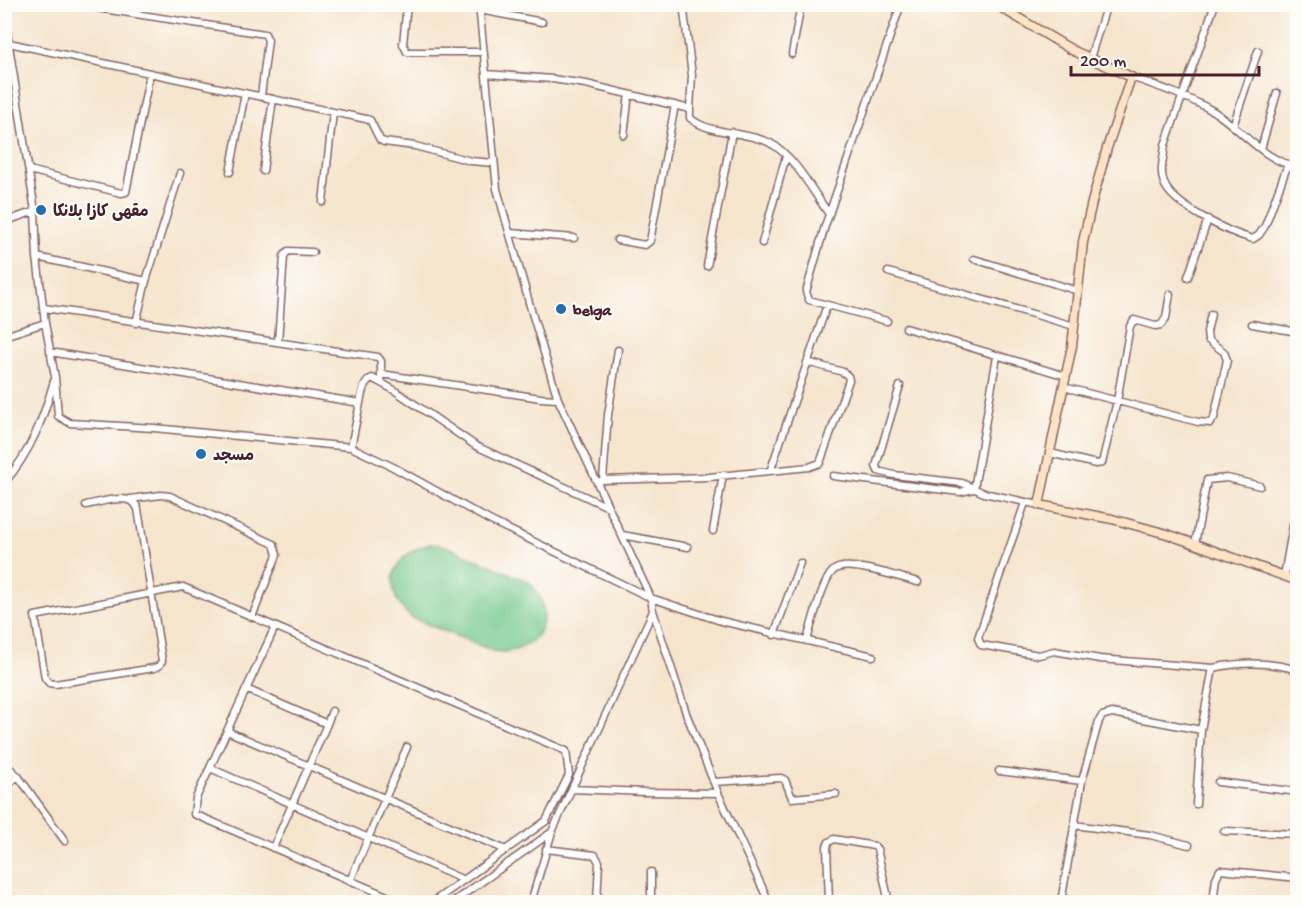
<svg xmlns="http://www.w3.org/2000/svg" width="1302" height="907" font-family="'Gochi Hand','Playpen Sans Arabic',sans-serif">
	<rect width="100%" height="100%" fill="#fdfcf7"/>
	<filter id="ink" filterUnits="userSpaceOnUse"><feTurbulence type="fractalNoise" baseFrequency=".0167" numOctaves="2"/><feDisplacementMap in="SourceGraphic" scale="12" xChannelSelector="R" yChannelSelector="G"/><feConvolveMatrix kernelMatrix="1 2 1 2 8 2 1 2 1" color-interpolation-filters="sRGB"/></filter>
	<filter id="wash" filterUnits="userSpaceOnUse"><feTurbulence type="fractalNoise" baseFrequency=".008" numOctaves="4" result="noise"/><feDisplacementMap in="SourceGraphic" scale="24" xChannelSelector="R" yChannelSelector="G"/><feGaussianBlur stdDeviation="1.35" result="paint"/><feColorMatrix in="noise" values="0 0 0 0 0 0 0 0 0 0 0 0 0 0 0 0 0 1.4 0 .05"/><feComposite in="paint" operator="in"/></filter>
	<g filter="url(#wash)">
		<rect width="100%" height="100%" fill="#f5e5cd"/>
		<path fill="#74c98d" stroke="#5f745c" stroke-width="1.5" d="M432 544 445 546 529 582C559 614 540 654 496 652L412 618C379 591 391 552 432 544Z"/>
	</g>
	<g filter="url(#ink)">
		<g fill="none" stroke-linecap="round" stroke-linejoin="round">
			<g stroke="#866464" stroke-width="9">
				<path id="street" d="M71 4 265 34 268 40 261 96
					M407 4 403 44 407 52H484
					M1215 4 1165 145C1164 157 1159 171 1164 183 1172 205 1229 233 1253 239L1259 235 1265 226 1288 164
					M480 10 542 22
					M4 14 35 211 37 257 45 323 55 377 58 416 70 423 154 428 351 447 393 467 489 520 651 598 721 621 873 656
					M4 45 9 43 366 119 370 120 380 140 384 142 415 146 471 161 494 163
					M792 54 801 4
					M1090 58 1107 4
					M486 74 552 79 586 84 690 109 692 75 683 4
					M1131 77C1157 86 1189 97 1213 111 1241 128 1263 161 1298 167
					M690 109V118C709 135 747 131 770 143 794 155 813 192 829 214
					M1233 126 1258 51
					M624 135 629 94
					M1261 149 1277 93
					M29 170 121 193 126 192 150 73
					M263 171 273 99
					M230 172 245 93
					M323 202 333 112
					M4 222 35 211
					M510 233 574 238
					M617 240 645 245 650 241 675 105
					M762 243 786 156
					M37 257 146 281
					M974 259 1078 291
					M707 266 732 132
					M888 272 1074 326
					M1188 277 1208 219
					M44 308 378 357 381 361V383
					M887 321 809 300 806 292 825 226 901 4
					M136 323 146 281 180 173
					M1252 324 1298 332
					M906 328 1066 376
					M4 336 45 323
					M278 342 284 256 288 251 313 252
					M50 352 360 403 351 447
					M381 374 541 398 558 399
					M900 386 876 466 878 471 894 475 962 483 984 493 1039 505
					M1064 387 1198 422 1210 423 1214 418 1227 360 1224 352 1208 340 1207 332 1211 314
					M360 403C362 394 363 382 372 378L394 390 476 446 608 507
					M1050 453 1096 464 1102 463 1117 401 1130 326 1134 320 1155 326 1161 325 1166 318 1170 294
					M771 469 827 305
					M833 476 960 492 974 489 997 356
					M603 480 608 415 618 350
					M598 482 603 480 709 477 809 467 820 463 849 380 848 376 843 372 807 362
					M4 483C31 452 43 419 54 381
					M130 499 161 495 170 496 274 544 277 555 252 617
					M1025 503 978 638 981 645 1039 655 1054 651 1100 659 1213 668
					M86 505C101 502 133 491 138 509L162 661 159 666 154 668 55 684 49 683 45 678 35 616 183 587 566 751 569 775 546 821 433 902
					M713 531 723 475
					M622 535 688 547
					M1195 544 1207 480 1227 478 1260 486
					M1284 576 1298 497
					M653 611 686 713 718 793 769 902
					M275 627 196 798 194 814 401 902
					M774 635 800 563
					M807 640C812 624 822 581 833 571 845 558 901 578 918 582
					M246 689 327 724 273 848
					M327 724 332 711
					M227 731 506 850
					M4 763 18 776 65 841
					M210 768 464 880
					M999 771 1082 781
					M714 782 781 778 785 780 792 798 836 794
					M1218 782 1298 792
					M4 788 18 776
					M572 789 645 792 718 793
					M1196 804 1201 730 1213 668C1241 662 1271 662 1298 670
					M1074 825 1150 835 1189 845
					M1224 831 1298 834
					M546 849 595 855 599 862 597 902
					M350 881 407 747
					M709 901V902
					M453 902 552 832 653 611 651 598 558 399 532 313 497 189 479 4
					M531 902 552 832
					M651 902V872
					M829 902 827 846 829 842 834 839 874 846 877 849 889 902
					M1061 902 1082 781 1099 721 1102 716 1112 713 1201 730
					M1213 902 1216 878 1220 870 1298 878"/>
			</g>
			<g stroke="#866464" stroke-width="11">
				<path id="secondary" d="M995 4 1072 50 1131 77 1107 148 1092 202 1083 242 1072 346 1039 505 1112 519 1167 534 1298 581"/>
			</g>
			<use href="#street" stroke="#fff" stroke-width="6"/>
			<use href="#secondary" stroke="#fee4c5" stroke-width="8"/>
		</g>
	</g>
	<g fill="#1f6fb2" stroke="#fdfcf7" stroke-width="2">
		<circle cx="41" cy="210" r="6"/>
		<circle cx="561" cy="309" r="6"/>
		<circle cx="201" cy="454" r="6"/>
	</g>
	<g text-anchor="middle" stroke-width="4.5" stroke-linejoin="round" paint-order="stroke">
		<g font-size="16" font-weight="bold" fill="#4a1f2b" stroke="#fdfcf7" text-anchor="start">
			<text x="53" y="216">مقهى كازا بلانكا</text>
			<text x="573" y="315">belga</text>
			<text x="213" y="460">مسجد</text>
		</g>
	</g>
	<rect width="1302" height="907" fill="none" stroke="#fdfcf7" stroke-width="24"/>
	<path d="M1071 66v9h188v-9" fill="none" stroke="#4a1f2b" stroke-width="3"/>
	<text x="1080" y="66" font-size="18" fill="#4a1f2b" stroke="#fdfcf7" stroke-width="4.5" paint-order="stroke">200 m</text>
</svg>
